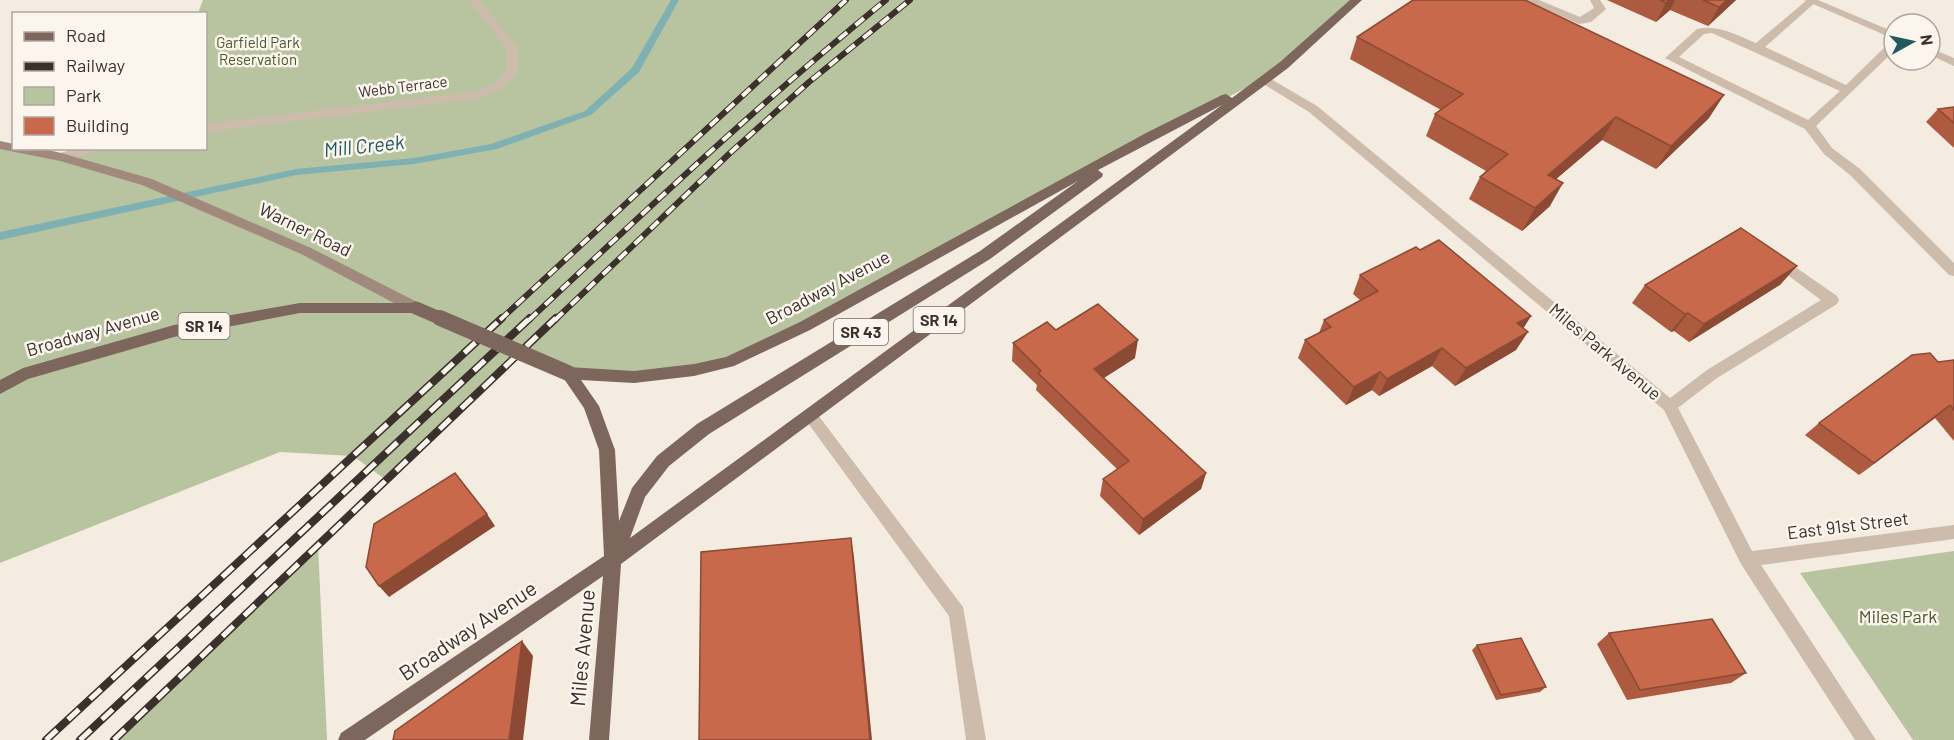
<svg xmlns="http://www.w3.org/2000/svg" width="1954" height="740" font-family="Barlow,sans-serif">
	<rect width="100%" height="100%" fill="#f4ebe1"/>
	<path fill="#b8c4a0" d="M203 0H1357L1264 79 1150 136 805 326 694 370 568 373 519 352 386 480 353 456 280 452 0 563V145L61 157 95 149 206 148V14L198 13Z
		M318 545 327 740H114Z
		M1954 551V740H1913L1800 573Z"/>
	<g fill="none" stroke-linecap="round" stroke-linejoin="round">
		<path fill="#7fb0b2" fill-rule="evenodd" d="M671 0H679L639 72 591 115 497 149 414 164 296 175 0 240V232L296 169 414 158 491 144 585 111 632 68Z"/>
		<path fill="#cdbbac" fill-rule="evenodd" d="M1525 0H1539L1580 17 1594 8 1590 0H1600L1606 9 1591 22 1579 24Z
			M1807 0 1817 1 1765 47 1846 85 1890 42 1894 41V51L1816 126 1832 148 1860 169 1954 263V276L1949 275 1850 175 1824 154 1805 129 1665 58 1697 29C1718 24 1736 35 1756 43ZM1712 33 1840 91 1808 120 1679 57 1704 34Z
			M1778 255 1837 296 1839 300 1837 304 1717 378 1675 410 1670 412 1665 410 1662 406 1665 402 1707 370 1821 300 1773 264 1771 260Z
			M810 409 815 411 963 607 986 740H966L949 616 805 419 802 415 805 411Z"/>
		<path fill="#cdbbac" fill-rule="evenodd" d="M469 0H480L518 48 519 71 502 89 479 98 206 132V124L477 91 494 83 507 70 506 48Z
			M1804 0H1818L1894 32V39Z
			M1930 48 1954 58V66L1930 55Z
			M1264 75 1317 106 1675 402 1752 551 1954 525V539L1761 565 1876 740H1855L1741 564 1664 410 1309 112 1260 82V76Z
			M77 148H101L99 151 61 161 55 157 57 154Z"/>
		<path fill="#a18a7d" fill-rule="evenodd" d="M0 141 14 144V148H40L61 153 152 179 311 248 421 304 423 308 421 312H411L301 254 142 185 60 161 0 149Z"/>
		<path fill="#7d675c" fill-rule="evenodd" d="M1350 0H1362L1288 68 621 564 609 740H589L603 576 365 740H338L341 733 604 556 599 450 584 408 560 373 563 369 568 367 634 371 694 364 726 357 800 322 1146 133 1222 95 1226 94 1232 98 1280 62ZM1222 105 630 538 645 497 669 466 709 434 990 259 1102 177 1103 174 1098 170ZM1078 181 980 251 697 424 657 456 632 488 619 521 615 450 599 406 581 380 634 383 694 376 734 366 810 330Z
			M300 303H416L423 308 416 313H300L174 337 28 379 0 394V380L23 368 174 325Z"/>
		<g stroke="#3b302b" stroke-width="6">
			<path id="rail-far1" d="M500 320 846 0
				M529 320C646 210 761 102 886 0
				M555 320 730 153 809 82 910 0"/>
		</g>
		<g stroke="#3b302b" stroke-width="8">
			<path id="rail" d="M46 740 502 318
				M80 740 530 318
				M114 740 556 318"/>
		</g>
		<use href="#rail-far1" stroke="#fbf5ee" stroke-width="4" stroke-dasharray="11" stroke-linecap="butt"/>
		<use href="#rail" stroke="#fbf5ee" stroke-width="5" stroke-dasharray="15" stroke-linecap="butt"/>
		<path stroke="#7d675c" stroke-width="13" d="M416 308 444 320"/>
		<path stroke="#7d675c" stroke-width="16" d="M440 318 568 373"/>
	</g>
	<path fill="#ac5a40" d="M1607 0H1736L1708 26 1670 10 1656 22Z
		M1357 37 1709 118 1656 169 1602 140 1556 179 1550 206 1522 231 1469 199 1480 177 1486 171 1426 136 1435 114 1441 110 1350 59Z
		M1954 107V148L1926 122 1938 109Z
		M1420 250 1531 316 1523 328 1516 350 1455 386 1432 366 1379 396 1372 390 1346 405 1298 358 1305 340 1319 333 1324 320 1360 300 1353 294 1360 275Z
		M1781 284 1689 342 1674 331 1671 332 1632 303 1645 285Z
		M1013 343 1135 358 1104 378 1206 473 1201 489 1139 535 1100 496 1103 479 1117 469 1036 390 1037 385 1012 361Z
		M1954 360V441L1935 418 1859 475 1805 435 1819 423 1938 362Z
		M1609 633 1746 673 1731 683 1627 700 1597 644Z
		M1477 645 1546 687 1540 692 1496 700 1472 650Z"/>
	<path fill="#8c4a34" d="M1670 0H1675L1670 10 1656 22 1666 3Z
		M1727 0H1736L1708 26 1719 7Z
		M1724 95 1709 118 1656 169 1671 146Z
		M1616 117 1602 140 1535 197 1548 175Z
		M1563 183 1550 206 1522 231 1535 208Z
		M1797 266 1781 284 1689 342 1704 324Z
		M1688 313 1674 331 1671 332 1685 314Z
		M1531 316 1520 334 1517 323Z
		M1528 332 1516 350 1455 386 1466 368Z
		M1138 340 1135 358 1091 386 1094 369Z
		M1442 348 1432 366 1379 396 1387 379Z
		M1380 372 1372 390 1346 405 1354 387Z
		M1950 405 1935 418 1859 475 1874 463Z
		M1206 473 1201 489 1139 535 1143 519Z
		M487 514 495 526 389 597 379 586Z
		M851 538 854 557 872 740H870Z
		M522 641 533 656 523 740H509Z"/>
	<path fill="#c8694b" stroke="#8c4a34" stroke-width="1.5" d="M1413 0H1525L1724 95 1671 146 1616 117 1548 175 1563 183 1535 208 1480 177 1508 154 1435 114 1463 94 1357 37Z
		M1660 0H1670L1666 3Z
		M1703 0H1727L1719 7Z
		M1954 107V123L1938 109Z
		M1741 228 1797 266 1704 324 1688 313 1685 314 1645 285Z
		M1439 240 1531 316 1517 323 1528 332 1466 368 1442 348 1387 379 1380 372 1354 387 1305 340 1331 327 1324 320 1378 291 1360 275 1416 247 1420 250Z
		M1098 304 1138 340 1094 369 1206 473 1143 519 1103 479 1129 461 1038 373 1041 371 1013 343 1047 322 1056 330Z
		M1930 353 1938 362 1954 360V410L1950 405 1874 463 1819 423 1912 355Z
		M455 473 487 514 379 586 366 567 374 524Z
		M851 538 870 740H699L701 552Z
		M1712 619 1746 673 1640 690 1609 633Z
		M1521 638 1546 687 1501 695 1477 645Z
		M522 641 509 740H393L395 731Z"/>
	<g text-anchor="middle" stroke-width="5" stroke-linejoin="round" paint-order="stroke">
		<g font-size="15" fill="#4a5a2e" stroke="#fbf5ee">
			<text x="258" y="48">Garfield Park<tspan x="258" dy="17">Reservation</tspan></text>
		</g>
		<g font-size="15" fill="#3b302b" stroke="#fbf5ee">
			<text transform="translate(403 87) rotate(-7)" y="5">Webb Terrace</text>
		</g>
		<g fill="#fbf5ee" stroke="#756b66" stroke-width="1.5">
			<rect x="913.5" y="307" width="51" height="26" rx="4.5"/>
			<rect x="178.5" y="313" width="51" height="26" rx="4.5"/>
			<rect x="834" y="319" width="54" height="26" rx="4.5"/>
		</g>
		<g font-size="16" font-weight="bold" fill="#3b302b">
			<text x="939" y="326">SR 14</text>
			<text x="204" y="332">SR 14</text>
			<text x="861" y="338">SR 43</text>
		</g>
		<g font-size="18" fill="#3b302b" stroke="#fbf5ee">
			<text transform="translate(305 230) rotate(26)" y="6">Warner Road</text>
			<text transform="translate(828 288) rotate(-28)" y="6">Broadway Avenue</text>
			<text transform="translate(93 332) rotate(-16)" y="6">Broadway Avenue</text>
			<text transform="translate(1605 352) rotate(40)" y="6">Miles Park Avenue</text>
			<text transform="translate(1848 526) rotate(-7)" y="6">East 91st Street</text>
		</g>
		<g font-size="18" fill="#4a5a2e" stroke="#fbf5ee">
			<text x="1898" y="623">Miles Park</text>
		</g>
		<g font-size="20" font-style="italic" fill="#1f5a5e" stroke="#fbf5ee">
			<text transform="translate(364 146) rotate(-6)" y="7">Mill Creek</text>
		</g>
		<g font-size="21" fill="#3b302b" stroke="#fbf5ee">
			<text transform="translate(468 631) rotate(-34)" y="7">Broadway Avenue</text>
			<text transform="translate(583 648) rotate(-85)" y="7">Miles Avenue</text>
		</g>
	</g>
	<rect x="12" y="12" width="195" height="138" fill="#fbf5ee" stroke="#aea6a0" stroke-width="1.5"/>
	<rect x="24" y="32" width="30" height="9" fill="#7d675c" stroke="#aea6a0" stroke-width="1.5"/>
	<text x="66" y="42" font-size="18" fill="#3b302b">Road</text>
	<rect x="24" y="62" width="30" height="9" fill="#3b302b" stroke="#aea6a0" stroke-width="1.5"/>
	<text x="66" y="72" font-size="18" fill="#3b302b">Railway</text>
	<rect x="24" y="87" width="30" height="18" fill="#b8c4a0" stroke="#aea6a0" stroke-width="1.5"/>
	<text x="66" y="102" font-size="18" fill="#3b302b">Park</text>
	<rect x="24" y="117" width="30" height="18" fill="#c8694b" stroke="#aea6a0" stroke-width="1.5"/>
	<text x="66" y="132" font-size="18" fill="#3b302b">Building</text>
	<g transform="translate(1912 42) rotate(82)"><circle r="28" fill="#fbf5ee" stroke="#aea6a0" stroke-width="1.5"/>
	<path d="M0-4.5L10 22L0 15L-10 22Z" fill="#1f5a5e"/>
	<text y="-9" font-size="16" font-weight="bold" text-anchor="middle" fill="#3b302b">N</text>
	</g>
</svg>
